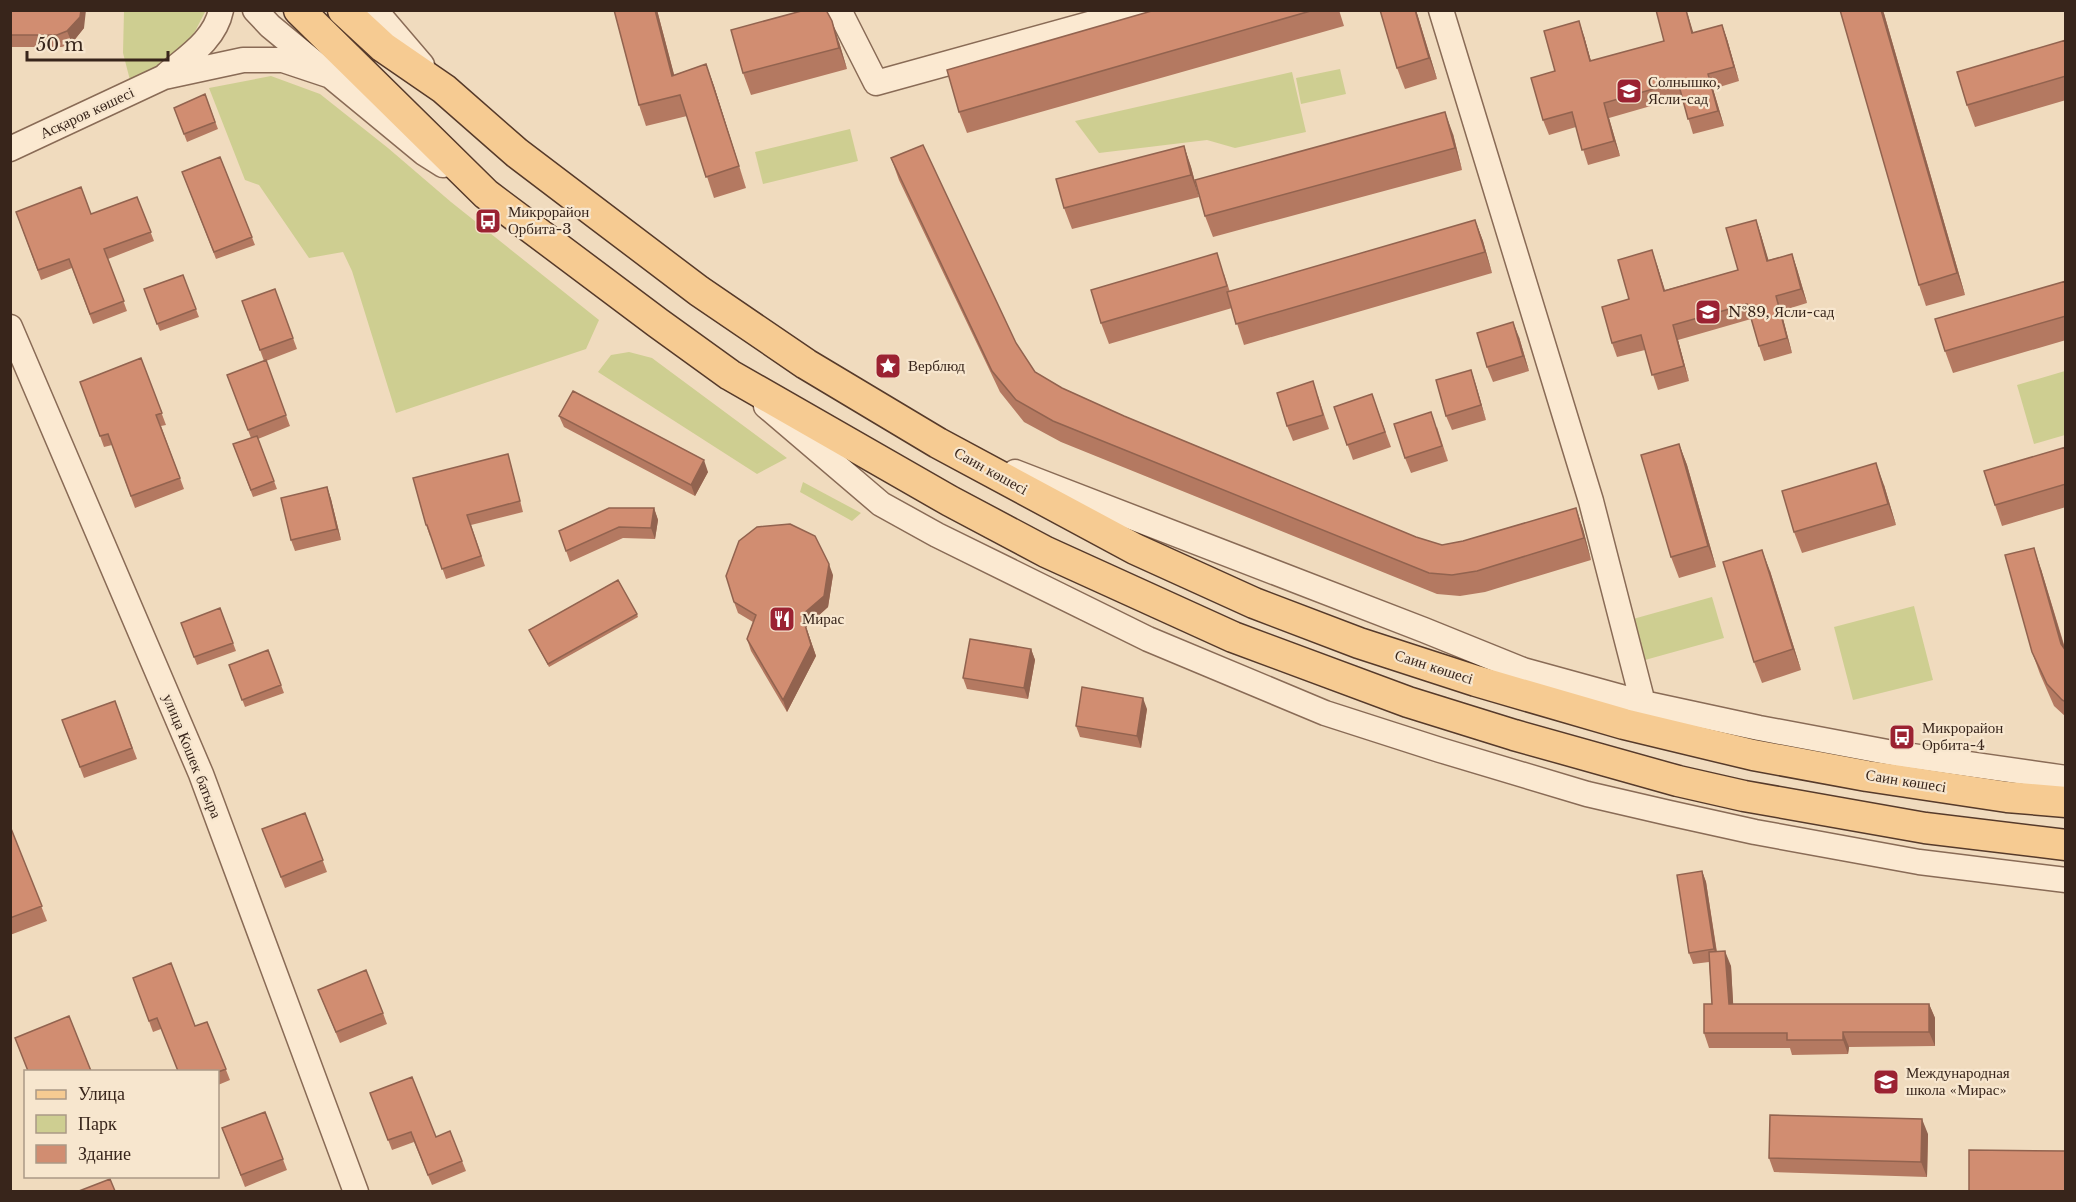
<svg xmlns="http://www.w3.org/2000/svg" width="2076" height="1202" font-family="'Libre Baskerville',serif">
	<rect width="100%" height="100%" fill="#f0dbbe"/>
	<path fill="#cece91" d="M124 11H205V12L187 47 161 72 131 84 123 53Z
		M1340 69 1346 94 1301 104 1296 78Z
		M1292 72 1306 132 1235 148 1207 140 1099 153 1075 121Z
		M271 76 320 94 388 148 451 202 599 320 586 349 396 413 352 271 343 252 309 258 259 185 245 180 209 88Z
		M850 129 858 161 763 184 755 152Z
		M629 352 652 358 787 458 757 474 598 372 611 355Z
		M2065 371V435L2034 444 2017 385Z
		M803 482 861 513 852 521 800 492Z
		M1712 597 1724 638 1645 660 1633 619Z
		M1914 606 1933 680 1853 700 1834 627Z"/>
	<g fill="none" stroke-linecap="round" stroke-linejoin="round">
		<g stroke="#896b56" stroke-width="27">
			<path id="minor" d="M255 10 270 26 424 153 443 165
				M375 10 422 65
				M839 10 876 83 1140 10
				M1441 10 1591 501 1643 703
				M166 75C187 57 215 40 221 10
				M10 149 164 77 243 60H283L334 77
				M10 327 201 774 356 1192
				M766 406 881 504 937 535 1148 639 1325 713 1440 750 1587 794 1669 813 1755 832 1919 862 2066 880
				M1015 472 1424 630 1523 670 1643 703 1759 728 1898 754 2066 778"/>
		</g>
		<g stroke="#563a2a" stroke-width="33">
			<path id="major" d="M299 10 486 194 658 323 730 375 950 501 1046 552 1233 637 1408 702 1514 735 1678 781 1744 796 1925 828 2066 845
				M343 10 383 47 444 89 517 153 600 216 699 291 806 364 938 443 1135 549 1254 603 1359 643 1476 681 1624 724 1753 755 1867 776 2007 797 2066 802"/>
		</g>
		<use href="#minor" stroke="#fbe9d1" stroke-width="24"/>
		<use href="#major" stroke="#f6cb92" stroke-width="30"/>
	</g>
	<path fill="#b47961" d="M10 10 84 28 72 43 62 47H10Z
		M614 10H657L674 75 706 64 714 86 746 188 714 198 687 116 646 126 639 105Z
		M1155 10H1339L1344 26 967 133 959 112Z
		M1380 10H1416L1437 79 1405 89 1397 68Z
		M1883 10 1965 295 1926 306 1919 285Z
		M1722 25 1727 39 1739 81 1713 89 1724 126 1693 134 1682 97 1609 118 1620 156 1588 165 1576 127 1549 135 1543 120 1555 71 1584 36 1591 61Z
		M2066 40V100L1975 127 1967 105Z
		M839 42 847 69 751 95 743 73Z
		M205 94 218 129 187 142 174 108Z
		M1453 134 1462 170 1213 237 1205 216Z
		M1184 146 1191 167 1199 197 1072 229 1064 208Z
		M220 157 255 245 216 259 182 172Z
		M891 158 1035 372 1062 388 1124 416 1416 537 1442 545 1463 541 1576 508 1583 529 1591 560 1485 592 1460 596 1437 594 1061 442 1024 422 1000 392 899 180Z
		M137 197 154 241 108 259 127 311 93 324 72 268 41 280 16 212 91 214Z
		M1475 220 1483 241 1492 273 1244 345 1232 308 1109 344 1101 323 1224 274 1230 292Z
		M1756 220 1761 235 1768 260 1792 254 1797 269 1807 303 1781 311 1792 353 1764 361 1759 346 1751 319 1678 340 1689 381 1658 390 1645 350 1617 357 1612 343 1629 299 1657 265 1665 290 1738 270Z
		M183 275 199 317 160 331 144 289Z
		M2066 281V340L1953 373 1945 351Z
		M242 301 293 338 297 349 266 361 290 426 258 439 277 489 253 497 233 444 251 438 227 375 264 361Z
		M1519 337 1529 371 1493 382 1487 367Z
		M141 358 166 425 161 426 184 489 135 508 112 445 104 447 80 382Z
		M1471 370 1486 420 1452 430 1446 416Z
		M1372 394 1391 447 1353 460 1334 407Z
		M1318 396 1329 429 1293 441 1287 426Z
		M559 416 708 472 695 496 564 427Z
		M1437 427 1448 461 1411 473 1405 458Z
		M1679 444 1687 465 1716 567 1679 578 1671 557Z
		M2066 447V507L2002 526 1995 505Z
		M511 465 523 512 471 525 485 566 446 579 431 536H430L426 525Z
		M1884 485 1896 525 1802 553 1794 532Z
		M327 487 331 499 341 540 295 551 291 540Z
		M654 508 658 520 655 539 623 538 570 562 559 531Z
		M2041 569 2066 651V717L2054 706 2040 674 2032 652Z
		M1770 571 1801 670 1762 683 1754 662Z
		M833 575 828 607 806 627 816 656 787 712 751 651 747 639 753 622 738 613 734 602Z
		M220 608 236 651 197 665 181 623Z
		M637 614 638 617 549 667 529 630Z
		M1031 649 1035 660 1028 699 967 689 963 678Z
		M229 665 281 685 284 693 245 707Z
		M115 701 137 759 84 778 62 720Z
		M1147 709 1141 748 1080 737 1076 726Z
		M305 813 327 872 285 888 262 829Z
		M10 826 47 921 10 935Z
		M1702 871 1706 882 1717 952 1731 966 1733 1004H1929L1935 1018V1046L1849 1047 1848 1054 1792 1055 1790 1048H1709L1704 1033 1712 1004 1709 962 1693 964 1689 953Z
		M133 978 195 1026 207 1022 230 1080 218 1085V1071L161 1029 153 1032Z
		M318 990 383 1013 387 1024 340 1043Z
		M370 1093 436 1137 462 1161 466 1171 432 1185 414 1142 392 1150Z
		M265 1112 287 1170 245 1187 222 1128Z
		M1928 1134 1927 1177 1774 1172 1769 1158Z"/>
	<path fill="#92634f" d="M81 10H86L84 28 72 43 67 31Z
		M655 10H657L680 97 672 76Z
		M1415 10H1416L1437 79 1429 58Z
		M1686 10 1688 15 1698 48 1692 33Z
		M1881 10H1883L1965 295 1957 273Z
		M832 21 839 42 847 69 839 48Z
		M1579 21 1584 36 1595 76 1590 61Z
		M1722 25 1727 39 1739 81 1734 67Z
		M706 64 714 86 746 188 739 166Z
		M1708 74 1713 89 1724 126 1718 111Z
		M1604 103 1609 118 1620 156 1614 141Z
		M1445 112 1453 134 1462 170 1455 148Z
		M1184 146 1191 167 1199 197 1191 175Z
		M1475 220 1483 241 1492 273 1485 252Z
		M1756 220 1761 235 1773 275 1767 261Z
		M1652 250 1657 265 1669 305 1664 291Z
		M1792 254 1797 269 1807 303 1801 289Z
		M1776 296 1781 311 1792 353 1787 338Z
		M1513 322 1519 337 1529 371 1523 356Z
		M1673 325 1678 340 1689 381 1684 366Z
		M1471 370 1476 385 1486 420 1481 405Z
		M1679 444 1687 465 1716 567 1708 546Z
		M704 460 708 472 695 496 691 485Z
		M1876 463 1884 485 1896 525 1888 504Z
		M327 487 331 499 341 540 337 529Z
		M654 508 658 520 655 539 651 528Z
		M1576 508 1583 529 1591 560 1584 538Z
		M2034 548 2041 569 2066 653 2061 644Z
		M1762 550 1770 571 1801 670 1793 649Z
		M829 564 833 575 828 607 806 627 816 656 787 712 783 700 802 615Z
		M1031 649 1035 660 1028 699 1024 688Z
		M1143 698 1147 709 1141 748 1137 736Z
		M1702 871 1706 882 1718 961 1714 949Z
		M1725 951 1731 966 1734 1018 1729 1004Z
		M1929 1004 1935 1018V1046L1929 1032Z
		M1843 1032 1849 1047 1848 1054 1843 1040Z
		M1922 1119 1928 1134 1927 1177 1921 1162Z"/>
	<path fill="#d18d71" stroke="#92634f" stroke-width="1.5" d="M10 10H81L80 17 67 31 57 35H10Z
		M614 10H655L672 76 706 64 739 166 706 177 680 95 639 105Z
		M805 10H826L832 21 839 48 743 73 731 30Z
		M1155 10H1314L959 112 947 70Z
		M1380 10H1415L1429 58 1397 68Z
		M1656 10H1686L1692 33 1722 25 1734 67 1708 74 1718 111 1688 119 1678 82 1604 103 1614 141 1582 150 1572 112 1543 120 1531 78 1555 71 1544 31 1579 21 1590 61 1664 41Z
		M1840 10H1881L1957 273 1919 285Z
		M2066 40V76L1967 105 1957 72Z
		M205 94 215 122 184 134 174 108Z
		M1445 112 1455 148 1205 216 1195 180Z
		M923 145 1016 343 1035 372 1062 388 1124 416 1416 537 1442 545 1463 541 1576 508 1584 538 1477 571 1452 575 1429 573 1053 421 1016 400 992 371 891 158Z
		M1184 146 1191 175 1064 208 1056 179Z
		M220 157 252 237 214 252 182 172Z
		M81 187 91 214 137 197 151 232 104 249 124 301 90 314 69 259 38 270 16 212Z
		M1475 220 1485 252 1236 324 1227 292Z
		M1756 220 1767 261 1792 254 1801 289 1776 296 1787 338 1759 346 1747 304 1673 325 1684 366 1652 375 1641 335 1612 343 1602 307 1629 299 1618 260 1652 250 1664 291 1738 270 1726 228Z
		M1217 253 1227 286 1101 323 1091 290Z
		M183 275 196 309 157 324 144 289Z
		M2066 281V316L1945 351 1935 319Z
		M275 289 293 338 260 350 242 301Z
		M1513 322 1523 356 1487 367 1477 333Z
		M141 358 162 413 156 415 180 478 131 496 108 434 100 436 80 382Z
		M266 360 286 415 248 430 227 375Z
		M1471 370 1481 405 1446 416 1436 380Z
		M1313 381 1323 415 1287 426 1277 393Z
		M573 391 704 460 691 485 559 416Z
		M1372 394 1385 432 1347 445 1334 407Z
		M1431 412 1442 446 1405 458 1394 424Z
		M257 436 274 481 251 490 233 444Z
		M1679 444 1708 546 1671 557 1641 455Z
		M2066 447V484L1995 505 1984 471Z
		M508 454 520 501 467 515 481 556 442 569 427 525H426L413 478Z
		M1876 463 1888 504 1794 532 1782 491Z
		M327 487 337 529 291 540 281 498Z
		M609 508H654L651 528 619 527 566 551 559 531Z
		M790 524 815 536 829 564 824 596 802 615 811 645 783 700 747 639 756 615 734 602 726 576 739 541 757 527Z
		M2034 548 2061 644 2066 651V702L2062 700 2047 684 2032 652 2005 555Z
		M1762 550 1793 649 1754 662 1723 562Z
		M618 580 637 614 548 664 529 630Z
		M220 608 233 643 194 657 181 623Z
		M970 639 1031 649 1024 688 963 678Z
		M268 650 281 685 242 700 229 665Z
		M1082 687 1143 698 1137 736 1076 726Z
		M115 701 132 748 80 767 62 720Z
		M305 813 323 860 281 877 262 829Z
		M10 826 42 906 10 918Z
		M1702 871 1714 949 1689 953 1677 875Z
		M1725 951 1729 1004H1929V1032H1843V1040H1787V1033H1704V1004H1712L1709 952Z
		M171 963 195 1026 207 1022 226 1069 218 1072 178 1071 157 1018 149 1021 133 978Z
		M366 970 383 1013 336 1032 318 990Z
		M69 1016 91 1071H28L15 1038Z
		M412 1077 436 1137 450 1131 462 1161 428 1175 411 1132 388 1140 370 1093Z
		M265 1112 283 1159 241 1175 222 1128Z
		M1770 1115 1922 1119 1921 1162 1769 1158Z
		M1969 1150 2066 1151V1191H1969Z
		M110 1179 115 1191H79Z"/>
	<defs>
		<g id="school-square" transform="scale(1.35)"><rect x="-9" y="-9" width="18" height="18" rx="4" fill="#9b2232" stroke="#f7e6ce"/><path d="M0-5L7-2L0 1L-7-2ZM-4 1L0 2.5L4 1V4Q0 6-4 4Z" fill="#fff"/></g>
		<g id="bus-square" transform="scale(1.35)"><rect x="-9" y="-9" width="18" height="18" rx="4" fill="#9b2232" stroke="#f7e6ce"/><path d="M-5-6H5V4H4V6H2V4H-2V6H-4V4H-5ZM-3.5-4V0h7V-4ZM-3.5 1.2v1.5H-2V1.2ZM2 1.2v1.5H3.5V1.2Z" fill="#fff"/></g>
		<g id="sight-square" transform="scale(1.35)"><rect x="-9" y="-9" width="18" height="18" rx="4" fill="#9b2232" stroke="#f7e6ce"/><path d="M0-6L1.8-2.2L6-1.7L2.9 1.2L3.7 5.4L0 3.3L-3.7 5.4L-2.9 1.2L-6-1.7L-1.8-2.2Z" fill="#fff"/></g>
		<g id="restaurant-square" transform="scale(1.35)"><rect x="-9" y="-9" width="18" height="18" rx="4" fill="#9b2232" stroke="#f7e6ce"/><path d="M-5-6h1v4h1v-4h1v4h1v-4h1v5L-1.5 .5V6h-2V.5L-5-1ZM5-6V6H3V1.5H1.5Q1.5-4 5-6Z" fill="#fff"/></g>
	</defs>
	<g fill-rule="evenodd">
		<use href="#school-square" x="1629" y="91"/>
		<use href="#bus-square" x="488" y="221"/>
		<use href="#school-square" x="1708" y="312"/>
		<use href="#sight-square" x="888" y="366"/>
		<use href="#restaurant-square" x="782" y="619"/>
		<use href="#bus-square" x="1902" y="737"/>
		<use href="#school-square" x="1886" y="1082"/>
	</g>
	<g text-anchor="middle" stroke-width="4.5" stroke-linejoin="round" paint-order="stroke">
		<g font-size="15" fill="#38251b" stroke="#f7e6ce" text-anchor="start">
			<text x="1648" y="87">Солнышко,<tspan x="1648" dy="17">Ясли-сад</tspan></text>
			<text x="508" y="217">Микрорайон<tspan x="508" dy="17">Орбита-3</tspan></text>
			<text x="1728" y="317">№89, Ясли-сад</text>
			<text x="908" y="371">Верблюд</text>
			<text x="802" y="624">Мирас</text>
			<text x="1922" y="733">Микрорайон<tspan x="1922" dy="17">Орбита-4</tspan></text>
			<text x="1906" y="1078">Международная<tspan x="1906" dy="17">школа «Мирас»</tspan></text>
		</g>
		<g font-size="15" fill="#38251b" stroke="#f7e6ce">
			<text transform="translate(87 113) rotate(-25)" y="5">Асқаров көшесі</text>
			<text transform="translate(991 471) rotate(29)" y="5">Саин көшесі</text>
			<text transform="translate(1434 667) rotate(18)" y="5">Саин көшесі</text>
			<text transform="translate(192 756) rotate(68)" y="5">улица Кошек батыра</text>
			<text transform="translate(1906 781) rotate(9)" y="5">Саин көшесі</text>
		</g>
	</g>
	<rect width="2076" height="1202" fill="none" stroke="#38251b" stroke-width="24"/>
	<rect x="24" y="1070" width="195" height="108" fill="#f7e6ce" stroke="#ab9986" stroke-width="1.5"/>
	<rect x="36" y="1090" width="30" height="9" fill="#f6cb92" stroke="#ab9986" stroke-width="1.5"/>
	<text x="78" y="1100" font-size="18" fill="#38251b">Улица</text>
	<rect x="36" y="1115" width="30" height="18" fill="#cece91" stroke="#ab9986" stroke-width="1.5"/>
	<text x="78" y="1130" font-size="18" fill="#38251b">Парк</text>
	<rect x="36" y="1145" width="30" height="18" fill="#d18d71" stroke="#ab9986" stroke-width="1.5"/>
	<text x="78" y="1160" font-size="18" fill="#38251b">Здание</text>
	<path d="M27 51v9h141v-9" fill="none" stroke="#38251b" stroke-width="3"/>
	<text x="36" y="51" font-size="18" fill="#38251b" stroke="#f7e6ce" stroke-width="4.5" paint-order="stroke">50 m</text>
</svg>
